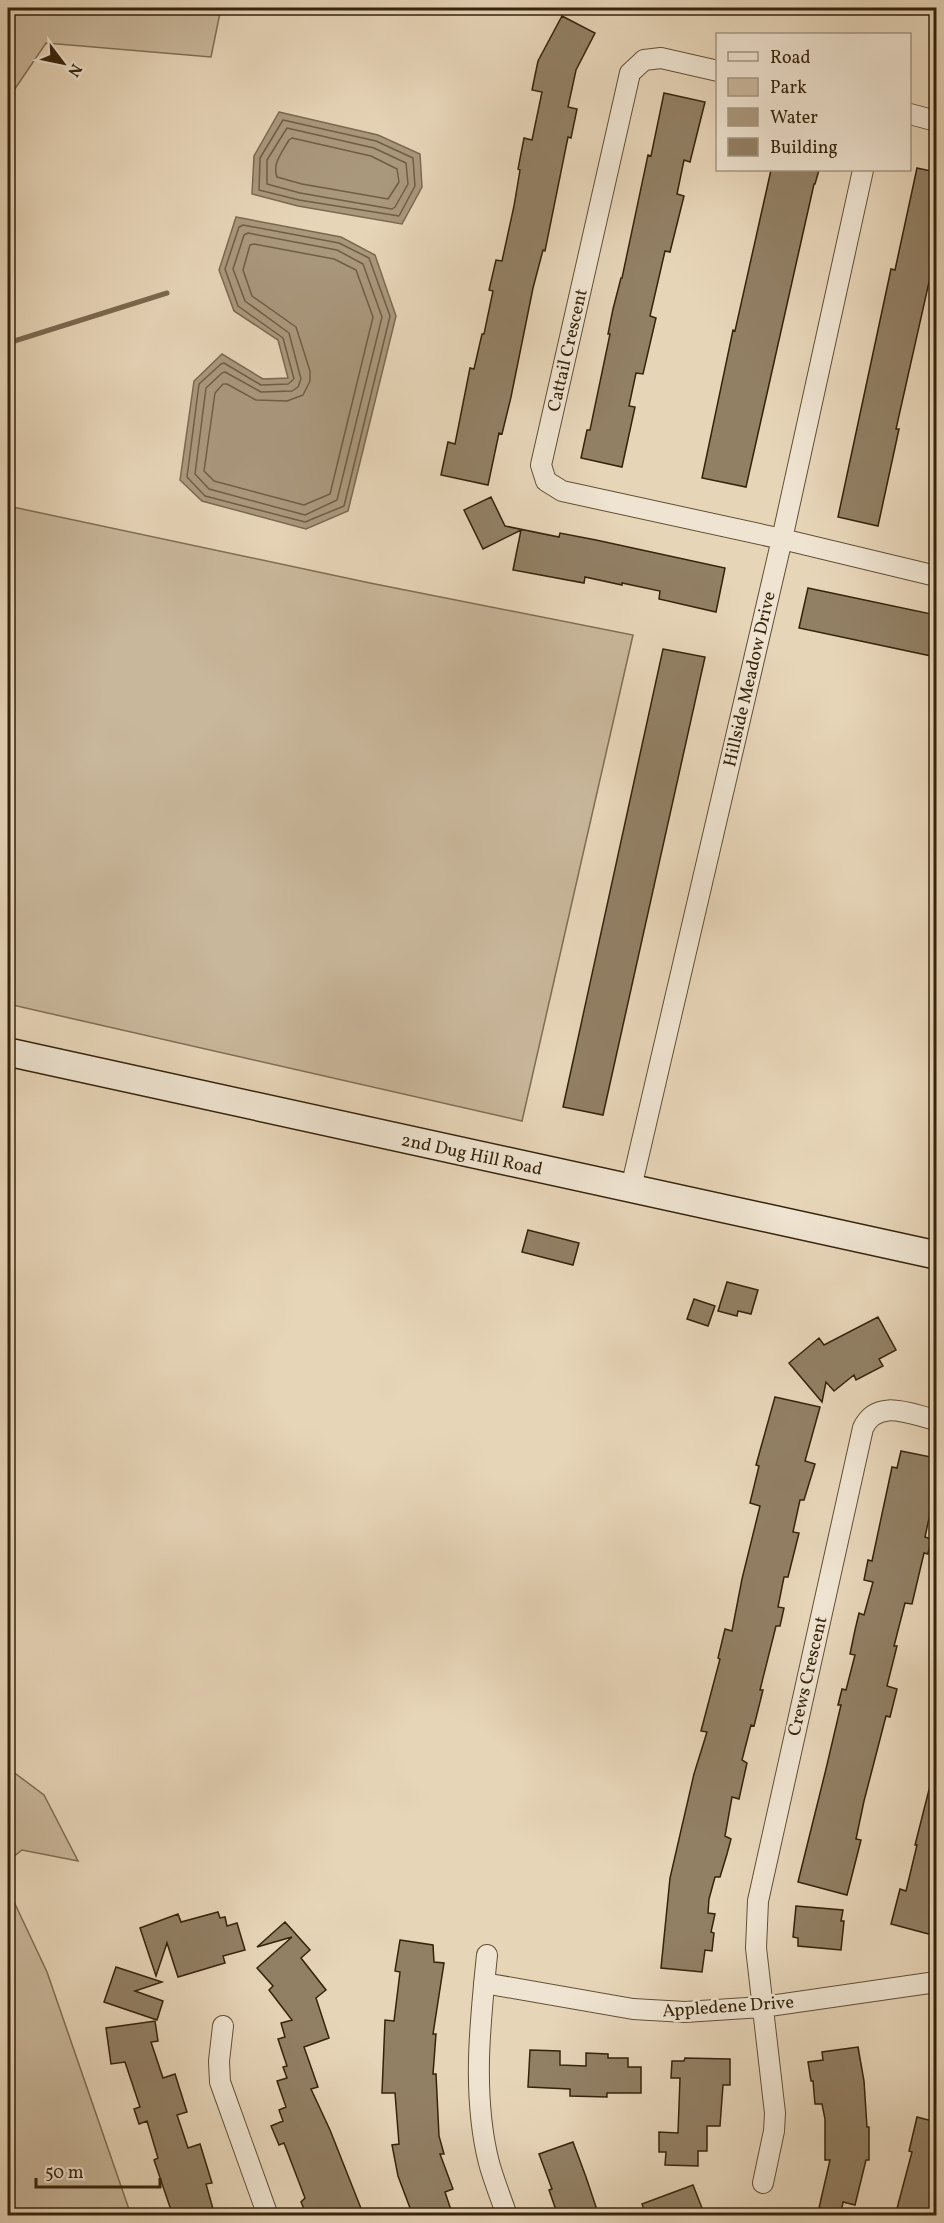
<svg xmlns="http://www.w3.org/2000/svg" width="944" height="2223" font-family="Vollkorn,serif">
	<rect width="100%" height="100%" fill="#e7d5b8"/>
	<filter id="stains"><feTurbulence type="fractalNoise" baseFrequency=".00333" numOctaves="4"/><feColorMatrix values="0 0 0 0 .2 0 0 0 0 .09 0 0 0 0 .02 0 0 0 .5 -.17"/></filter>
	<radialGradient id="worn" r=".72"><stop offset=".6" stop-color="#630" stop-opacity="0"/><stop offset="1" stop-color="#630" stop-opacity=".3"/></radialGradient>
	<path fill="#c9b79b" stroke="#7f6d53" stroke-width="1.5" d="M8 8H221L211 57 46 43 8 99Z
		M8 506 370 583 633 635 522 1121 8 1004Z
		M8 1768 44 1795 78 1861 22 1850 8 1861Z
		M8 1889 47 1972 131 2215H8Z"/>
	<path fill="#aa987d" stroke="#7b694f" stroke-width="1.5" d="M279 112 378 135 420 154 422 187 402 224 298 206 252 194 254 156Z
		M236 217 341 237 375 255 396 316 348 511 306 529 202 501 180 480 194 381 222 354 263 379 288 378 278 340 234 311 219 270Z"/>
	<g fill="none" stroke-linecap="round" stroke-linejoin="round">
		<path stroke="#705e44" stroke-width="1.5" d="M283 120 376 141 413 158 415 186 399 216 299 200 259 190 260 158Z
			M287 128 374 148 406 163 408 184 395 207 392 209 300 193 267 184V160Z
			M292 138 371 156 397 169 399 182 388 199 302 184 277 177C272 164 282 152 289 140Z
			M243 225 339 243 369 258 390 316 344 506 305 522 205 496 187 477 199 384 221 364 224 363 261 385 288 384 294 379 283 338 238 306 225 269 239 227Z
			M248 233 337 250 363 264 382 317 337 500 305 515 209 489 195 474 206 388 222 373 225 372 261 392 292 391 298 387 301 379 289 333 245 301 233 269 244 235Z
			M254 244 334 259 356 270 373 317 330 494 304 505 214 481 204 471 215 393 223 384H227L256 400 287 401 303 395 310 381V371L296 327 252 296 243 270 250 245Z"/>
		<path stroke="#7b694f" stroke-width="5" d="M8 343 167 293"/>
	</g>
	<path fill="#928065" stroke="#35230b" stroke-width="1.5" d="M562 16 595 33 576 70 568 107 577 109 571 138 568 137 545 251 543 250 533 288 511 397 502 434 499 433 488 485 441 475 448 442 455 444 470 368 474 369 482 334H484L493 291 489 290 496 260 502 261 514 206 520 170 518 169 524 138 532 140 542 92 532 90 538 61Z
		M664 93 705 102 690 162 684 160 677 194 684 196 670 252 665 251 650 316 656 318 643 374 636 373 629 406 635 407 622 467 581 458 587 430H590L610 334H608L613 309 621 278H622L648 155 651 156Z
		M917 168 936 172V251L896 429H899L878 526 838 517 891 269 895 270Z
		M771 170H819L815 184H814L746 487 702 478 733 330 735 331Z
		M491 497 505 526 559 537 560 533 596 540 725 568 716 612 659 599 660 591 622 583V585L585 577 584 583 513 570 521 530 483 549 464 510Z
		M808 588 936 615V657L799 628Z
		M663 649 705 657 603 1115 563 1107Z
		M528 1230 579 1243 573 1265 522 1252Z
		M727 1282 758 1290 751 1314 738 1311 737 1316 718 1311Z
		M694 1299 715 1306 708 1326 687 1319Z
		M878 1317 896 1350 879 1359 883 1366 856 1380 854 1375 834 1391 826 1382 822 1402 789 1363 819 1338 824 1345Z
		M775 1397 820 1407 805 1461 815 1464 804 1500H800L793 1532 799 1533 788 1577H784L778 1607 784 1608 780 1626H776L760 1690H763L754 1726 751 1725 742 1760 747 1763 739 1799 732 1797 725 1836 731 1839 727 1854 720 1877H715L709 1899 708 1913 715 1914 711 1932 714 1933 712 1951 705 1950 702 1972 661 1968 670 1878 694 1774 707 1732 701 1731 720 1659 718 1658 725 1629 732 1631 742 1579 760 1506 750 1503 759 1466 756 1465Z
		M901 1451 936 1458V1486L925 1537 931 1539 928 1554 924 1553 912 1604 905 1603 894 1646H897L887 1686 897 1689 890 1717 886 1716 864 1801 856 1839 861 1840 847 1895 798 1882 826 1769 841 1705H838L842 1689 846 1690 855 1655 850 1654 855 1630 859 1613 864 1615 873 1582 864 1580 868 1560 872 1561 892 1467 897 1468Z
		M932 1778 936 1779V1936L891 1924 900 1889 906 1891 917 1845H915Z
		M796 1906 843 1910 841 1921H844L841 1950 798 1946V1938L793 1937Z
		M218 1912 220 1918 225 1917 227 1926 237 1923 245 1950 223 1956 225 1963 178 1977 167 1943 156 1976 140 1928 178 1914 181 1922Z
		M285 1922 310 1950 301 1958 326 1990 316 1998 329 2038 304 2047 318 2087 311 2089 330 2130 364 2216H307L301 2202 305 2198 284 2143 279 2145 271 2126 283 2121 279 2110 286 2107 277 2081 287 2078 283 2067 287 2066 278 2039 285 2037 281 2023 292 2020 269 1990 273 1986 257 1968 292 1937 257 1947Z
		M400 1940 433 1945 434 1962 444 1963 433 2034H436L433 2074H436L439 2136 444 2154H440L453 2189 445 2192 453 2216H413L398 2176 392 2145 399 2144 395 2093H382L385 2020 394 2021 400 1972 395 1971Z
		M116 1967 162 1982 135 1991 163 2001 157 2020 104 2002Z
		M155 2021 158 2041 151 2042 163 2078 175 2074 187 2112 177 2115 188 2148 200 2144 212 2183 206 2184 215 2216H173L154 2160 158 2158 147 2121 139 2124 134 2109 140 2107 125 2062 111 2064 106 2028Z
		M858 2047 864 2081 867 2127H869V2160H866L855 2205 843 2202 841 2213 819 2208 830 2160H825V2119L822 2104H815L813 2081H811L808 2062 823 2060 822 2052Z
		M530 2050 560 2051V2065L586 2066V2053L608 2054V2058H628V2067H641V2093H607V2097L570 2096V2089L528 2087Z
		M685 2058 730 2059V2085H723L720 2126H707V2151H698V2166L665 2165 666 2152H659V2132L678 2133 680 2078H671L672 2061H684Z
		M917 2117 936 2122V2205L934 2216H895L912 2152 909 2151Z
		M573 2142 586 2177 599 2216H558L549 2190 552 2189 539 2154Z
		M693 2185 702 2208 680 2216H646L642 2204Z"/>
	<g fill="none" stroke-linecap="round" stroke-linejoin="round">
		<g stroke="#625036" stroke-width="22">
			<path id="street" d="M718 71 661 58 644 60 630 73 541 465 546 481 562 491 782 539 936 576
				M910 114 936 121
				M631 1188 782 539 863 170
				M487 1955C480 2023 472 2096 489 2163 494 2181 501 2198 507 2216
				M484 1983 633 2009 685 2012 762 2007 936 1982
				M223 2026 219 2061 220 2082 268 2216
				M763 2183 774 2131 775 2113 756 1948 758 1901 863 1428C877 1398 910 1414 936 1420"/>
		</g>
		<g stroke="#35230b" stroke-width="30">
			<path id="secondary" d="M8 1052 936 1255"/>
		</g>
		<use href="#street" stroke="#efe4d1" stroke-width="20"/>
		<use href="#secondary" stroke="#efe4d1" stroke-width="27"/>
	</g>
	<g text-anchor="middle" stroke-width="5" stroke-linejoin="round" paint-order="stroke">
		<g font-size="18" fill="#35230b" stroke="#efe4d1">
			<text transform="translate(567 350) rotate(-77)" y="6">Cattail Crescent</text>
			<text transform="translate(749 679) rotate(-77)" y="6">Hillside Meadow Drive</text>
			<text transform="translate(472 1154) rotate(12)" y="6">2nd Dug Hill Road</text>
			<text transform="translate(807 1676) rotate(-77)" y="6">Crews Crescent</text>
			<text transform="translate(728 2006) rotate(-4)" y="6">Appledene Drive</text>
		</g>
	</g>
	<rect width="944" height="2223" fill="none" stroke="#e7d5b8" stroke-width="30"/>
	<rect x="9" y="9" width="926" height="2205" fill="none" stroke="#35230b" stroke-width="3"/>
	<rect x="15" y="15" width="914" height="2193" fill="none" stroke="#35230b" stroke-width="1.5"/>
	<rect x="716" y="33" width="195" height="138" fill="#efe4d1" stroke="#a59782" stroke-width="1.5"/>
	<rect x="728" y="52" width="30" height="9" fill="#efe4d1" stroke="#a59782" stroke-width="1.5"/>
	<text x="770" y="63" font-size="18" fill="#35230b">Road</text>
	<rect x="728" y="78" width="30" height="18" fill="#c9b79b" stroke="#a59782" stroke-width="1.5"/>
	<text x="770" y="93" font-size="18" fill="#35230b">Park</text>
	<rect x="728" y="108" width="30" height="18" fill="#aa987d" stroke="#a59782" stroke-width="1.5"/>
	<text x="770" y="123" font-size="18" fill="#35230b">Water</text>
	<rect x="728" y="138" width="30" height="18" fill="#928065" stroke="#a59782" stroke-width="1.5"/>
	<text x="770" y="153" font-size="18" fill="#35230b">Building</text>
	<g transform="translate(63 63) rotate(122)" stroke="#efe4d1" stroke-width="4.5" paint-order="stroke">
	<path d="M0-4.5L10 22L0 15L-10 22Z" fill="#35230b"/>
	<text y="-9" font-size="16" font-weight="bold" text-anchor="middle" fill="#35230b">N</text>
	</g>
	<path d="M36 2178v9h124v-9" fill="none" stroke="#35230b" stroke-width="3"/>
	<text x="45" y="2178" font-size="18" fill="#35230b" stroke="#efe4d1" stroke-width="4.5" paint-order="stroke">50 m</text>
	<rect width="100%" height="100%" filter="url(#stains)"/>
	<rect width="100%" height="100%" fill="url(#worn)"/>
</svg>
